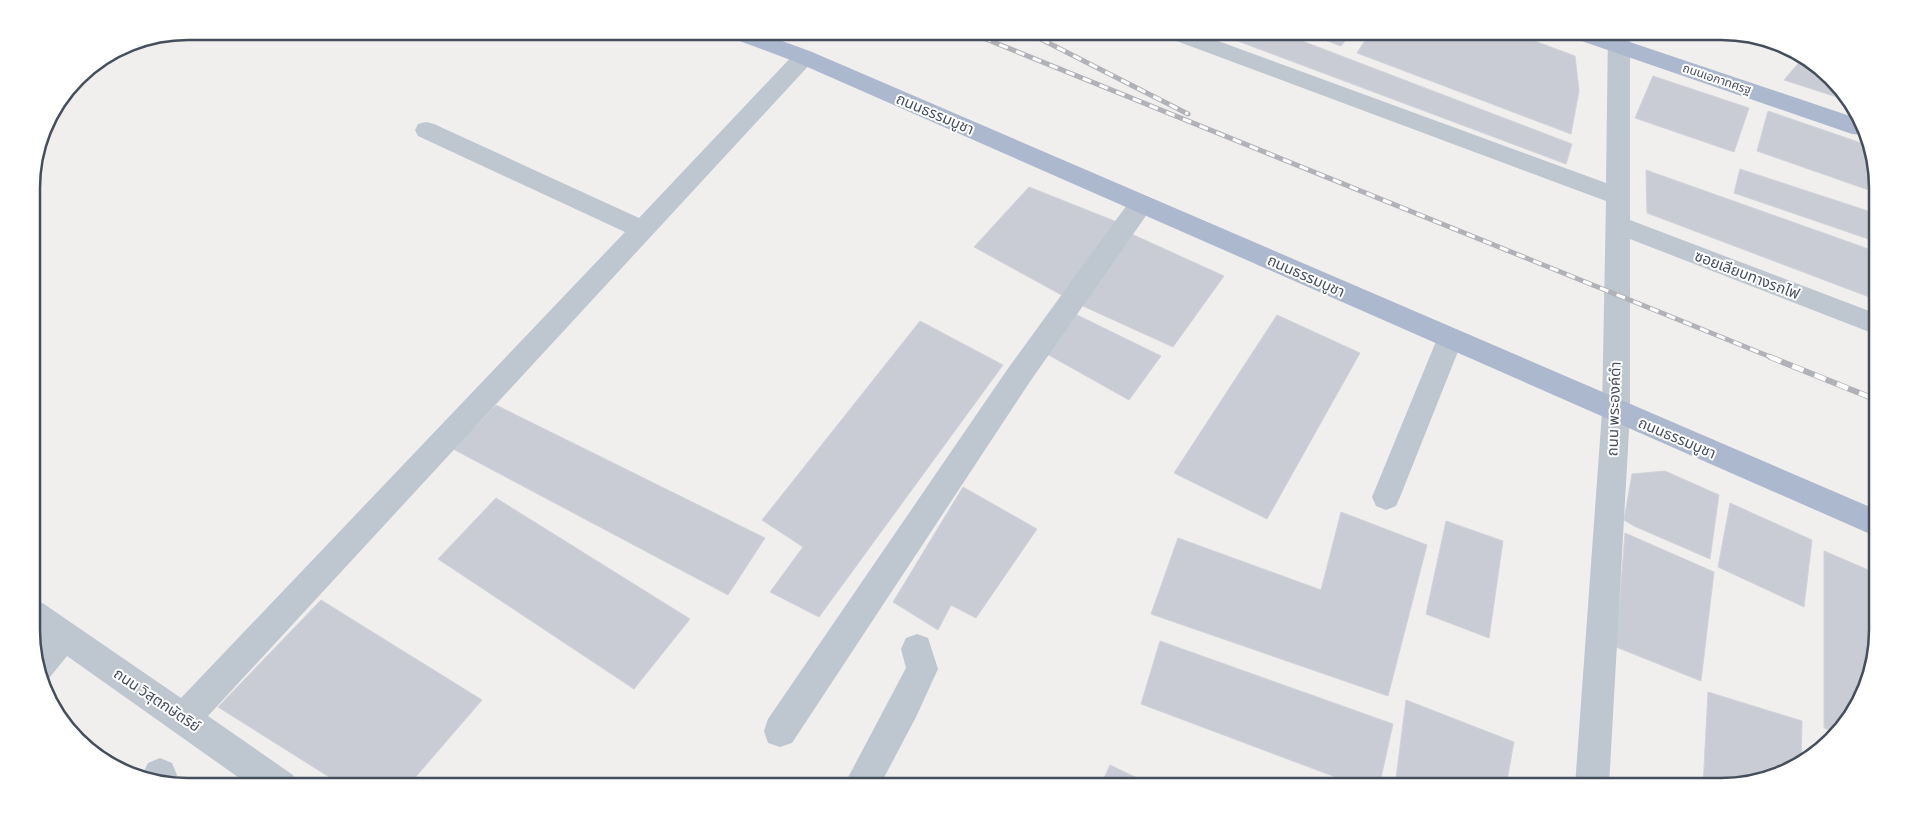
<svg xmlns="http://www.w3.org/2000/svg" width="1909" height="818" font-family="'Archivo Narrow','Noto Sans Thai',sans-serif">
	<rect width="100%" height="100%" fill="#f1eeee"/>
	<path fill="#c9ccd4" stroke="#d1d3da" d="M1211 31H1276L1572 144 1566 164Z
		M1301 31H1353L1341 46Z
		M1371 31H1508L1575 56 1579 91 1571 134 1357 53Z
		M1802 59 1845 92 1849 101 1784 80Z
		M1653 76 1749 108 1734 152 1635 118Z
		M1768 111 1867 145 1876 167 1877 193 1757 151Z
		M1740 169 1877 214V242L1734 193Z
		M1646 170 1877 252V300L1647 213Z
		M1029 187 1117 222 1065 297 974 247Z
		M1127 232 1224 276 1173 347 1074 302Z
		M1069 311 1161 356 1129 400 1038 349Z
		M1277 315 1360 353 1267 519 1174 473Z
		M920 321 1003 365 819 617 770 592 803 547 762 520Z
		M496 405 765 538 728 595 453 449Z
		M1665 471 1719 495 1710 559 1634 526 1624 520 1632 474Z
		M963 487 1037 529 976 618 951 605 938 630 893 602Z
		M496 498 690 619 634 689 438 559Z
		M1730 503 1812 540 1804 607 1718 567Z
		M1341 512 1427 545 1388 696 1151 614 1178 538 1321 590Z
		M1446 521 1503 541 1489 638 1426 614Z
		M1625 533 1714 572 1701 681 1616 647Z
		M1824 551 1878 574V631L1866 690 1845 726 1838 733 1824 728Z
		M321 600 482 700 407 787H345L218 707Z
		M1160 641 1393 724 1379 787H1362L1141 704Z
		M1708 692 1802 721 1801 763 1731 786H1703Z
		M1406 700 1514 742 1506 786H1395Z
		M1110 765 1156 787H1100Z"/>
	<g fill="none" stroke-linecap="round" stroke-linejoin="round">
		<path fill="#bec6d0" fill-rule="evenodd" d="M1160 31H1191L1606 183 1608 31H1630V220L1877 314V335L1630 239V412L1609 786H1575L1602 412 1606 201 1163 36Z
			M804 50 812 52 815 57 812 62 208 716 293 775 298 787H252L67 656 50 677 44 679 33 651 42 638 33 632V599L44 604 181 698 625 232 418 136 415 130 418 124 426 122 434 124 639 218 796 52Z
			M1141 195 1150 198 1153 204 1150 210 1029 383 792 743 780 747 768 743 764 731 768 719 1009 367 1132 198Z
			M1450 328 1459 332 1463 339 1400 497 1396 506 1386 510 1376 506 1372 497 1437 339 1441 332Z
			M917 634 928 638 938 669 916 717 879 787H843L906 668 901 649 906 638Z
			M160 758 172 763 177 775 173 784 141 777 148 763Z"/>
		<path fill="#acb8ce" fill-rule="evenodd" d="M723 31H755L812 52 1877 510V537L796 62 726 36Z
			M1564 31H1597L1856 118 1863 135 1852 134 1567 36Z"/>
		<g stroke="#b0b2b8" stroke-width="5">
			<path id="rail-far1" d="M966 31 1773 358
				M1025 31 1188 114"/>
		</g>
		<g stroke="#b0b2b8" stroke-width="6">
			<path id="rail" d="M1770 357 1877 400"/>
		</g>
		<use href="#rail-far1" stroke="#fff" stroke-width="3" stroke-dasharray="9" stroke-linecap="butt"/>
		<use href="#rail" stroke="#fff" stroke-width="4.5" stroke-dasharray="12" stroke-linecap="butt"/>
	</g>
	<g text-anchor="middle" stroke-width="4" stroke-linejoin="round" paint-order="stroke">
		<g font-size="12" fill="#454e5c" stroke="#fff">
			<text transform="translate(1717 79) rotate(19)" y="4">ถนนเอกาทศรฐ</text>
		</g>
		<g font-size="15" fill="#454e5c" stroke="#fff">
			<text transform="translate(935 114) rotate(23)" y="5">ถนนธรรมบูชา</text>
			<text transform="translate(1747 275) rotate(21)" y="5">ซอยเลียบทางรถไฟ</text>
			<text transform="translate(1306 276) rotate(24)" y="5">ถนนธรรมบูชา</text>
			<text transform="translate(1614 409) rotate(-88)" y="5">ถนน พระองค์ดำ</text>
			<text transform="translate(1677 438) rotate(23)" y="5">ถนนธรรมบูชา</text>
			<text transform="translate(157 700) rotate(34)" y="5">ถนน วิสุตกษัตริย์</text>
		</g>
	</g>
	<path d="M0 0H1909V818H0ZM188 40H1721A148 148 0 0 1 1869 188V630A148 148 0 0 1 1721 778H188A148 148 0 0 1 40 630V188A148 148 0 0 1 188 40Z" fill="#fff" fill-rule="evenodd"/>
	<path fill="none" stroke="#454e5c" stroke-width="2.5" d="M188 40H1721A148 148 0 0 1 1869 188V630A148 148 0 0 1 1721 778H188A148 148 0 0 1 40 630V188A148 148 0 0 1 188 40Z"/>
</svg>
